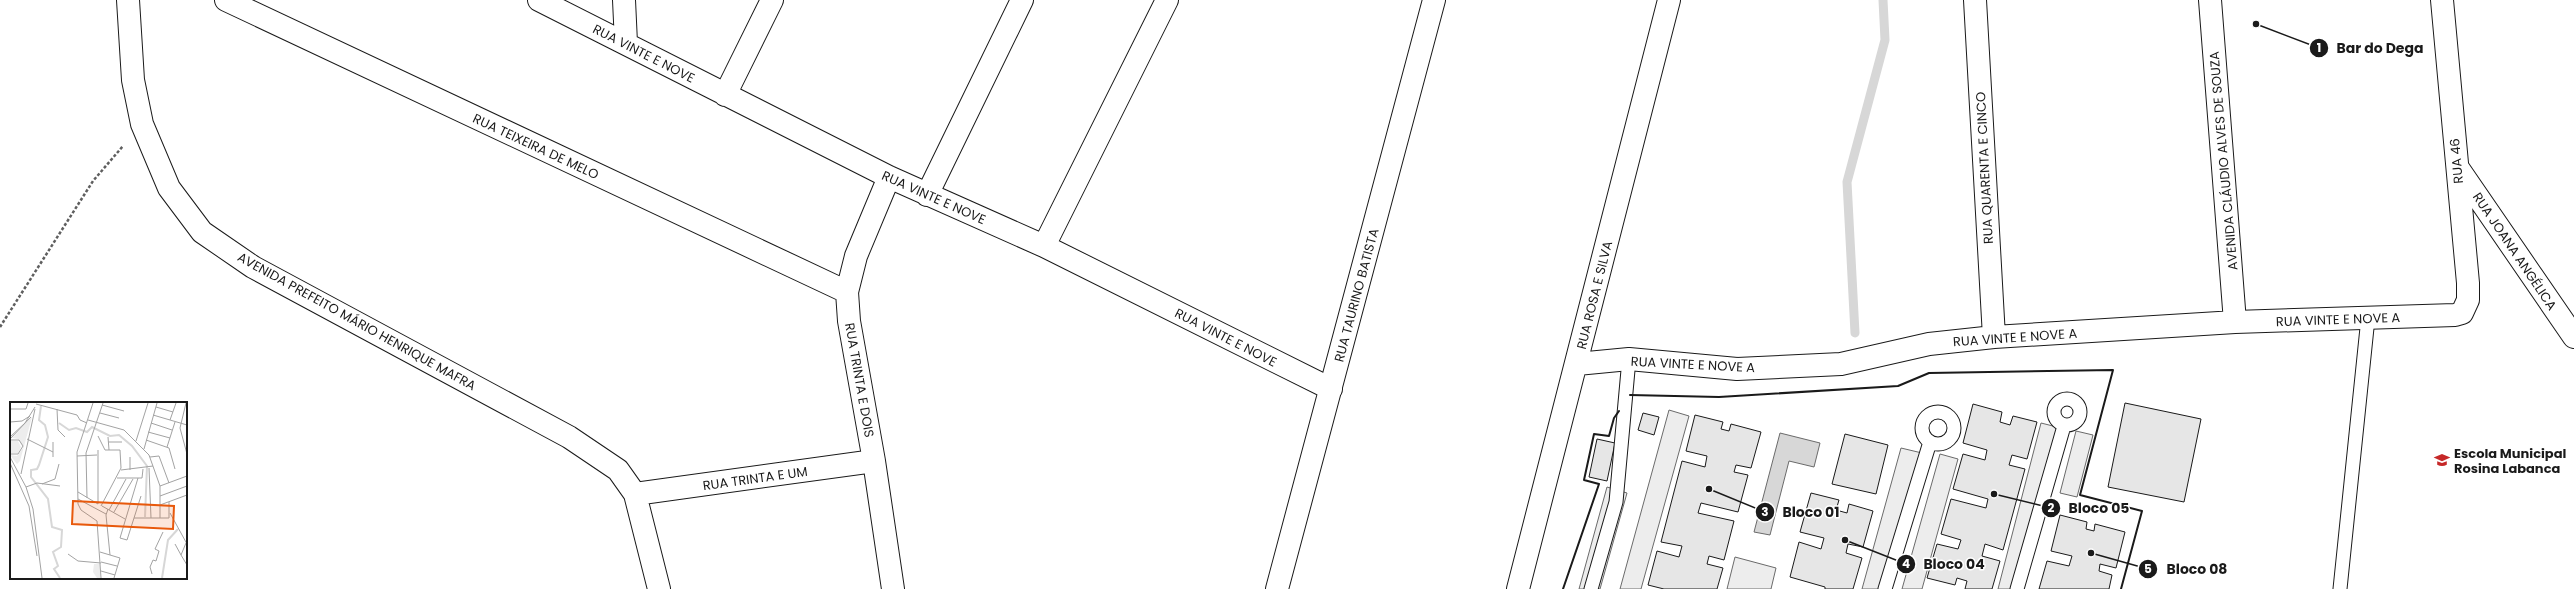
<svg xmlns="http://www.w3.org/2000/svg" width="2574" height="589" font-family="Poppins,sans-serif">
	<rect width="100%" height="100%" fill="#fff"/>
	<path fill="#ededed" stroke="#6a6a6a" d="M1669 410 1689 416 1641 589H1620Z
		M2041 423 2057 427 2015 589H1998Z
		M2076 431 2093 435 2077 497 2060 493Z
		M1901 448 1922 453 1884 589H1862Z
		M1940 454 1958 459 1922 589H1902Z
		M1607 487 1627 493 1600 589H1579Z
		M1735 557 1776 568 1771 589H1727Z"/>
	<path fill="#d7d7d7" stroke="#6a6a6a" d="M1780 433 1820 443 1814 467 1789 461 1770 535 1754 532Z"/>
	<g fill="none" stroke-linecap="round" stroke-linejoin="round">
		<path stroke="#d7d7d7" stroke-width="9" d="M1855 333 1847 182 1885 40 1883 0"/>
	</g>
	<path fill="#e6e6e6" stroke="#1a1a1a" d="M2125 403 2201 419 2184 502 2108 487Z
		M1973 404 2002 412 2000 422 2010 425 2013 416 2037 422 2027 459 2012 455 2009 465 2025 469 2003 550 1985 544 1982 556 2000 561 1992 589H1965L1967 581 1957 578 1955 585 1927 578 1937 544 1958 549 1961 540 1941 534 1951 499 1986 508 1988 499 1953 489 1963 454 1985 460 1987 450 1963 443Z
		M1643 413 1659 417 1654 435 1638 430Z
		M1695 415 1723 422 1721 429 1729 431 1731 424 1761 432 1751 468 1736 465 1734 472 1748 475 1738 512 1701 503 1698 513 1734 521 1724 560 1709 556 1707 564 1723 568 1717 589H1664L1648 585 1657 551 1679 557 1682 546 1661 542 1682 461 1705 467 1707 456 1686 451Z
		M1845 434 1888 445 1876 494 1832 484Z
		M1597 439 1615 443 1607 481 1589 477Z
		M1811 493 1839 500 1836 510 1847 513 1849 504 1873 511 1863 547 1848 544 1846 553 1862 558 1853 589H1825V587L1790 577 1799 542 1821 549 1824 538 1800 532Z
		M2060 515 2087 522 2086 529 2094 531 2095 524 2125 532 2116 568 2100 564 2099 571 2112 575 2109 589H2039L2047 561 2069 566 2072 556 2051 551Z"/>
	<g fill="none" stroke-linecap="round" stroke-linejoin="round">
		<g stroke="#1a1a1a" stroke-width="15">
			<path id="service" d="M2054 412a13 13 0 1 1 26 0a13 13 0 1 1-26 0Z
				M1922 428a16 16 0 1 1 32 0a16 16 0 1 1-32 0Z
				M1591 589 1616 502 1629 359
				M1885 589 1930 442
				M2017 589 2064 426
				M2340 589 2368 318"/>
		</g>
		<g stroke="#1a1a1a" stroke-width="24">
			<path id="minor" d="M128 0 133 80 142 124 169 188 202 232 253 267 569 437 618 470 635 494 659 589
				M226 0 847 292
				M539 0 889 177 1044 246 1331 389
				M624 0 626 43
				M1975 0 1994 337
				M2210 0 2235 322
				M725 95 772 0
				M2458 168 2574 337
				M889 177 856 256 847 292 849 321 874 461 893 589
				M927 195 1022 0
				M1044 246 1167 0
				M1577 364 1629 359 1737 369 1841 364 1929 344 1994 337 2235 322 2455 315 2462 313 2468 300V283L2442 0
				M635 494 874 461
				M1277 589 1434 0
				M1518 589 1669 0"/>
		</g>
		<path stroke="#5f5f5f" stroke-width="2.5" stroke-dasharray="3 2" stroke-linecap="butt" d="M0 327 93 181 123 146"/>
		<use href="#service" stroke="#fff" stroke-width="13"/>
		<use href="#minor" stroke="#fff" stroke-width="22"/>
		<path stroke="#1a1a1a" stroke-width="2" d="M1630 395 1719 397 1898 386 1929 373 2113 370 2080 495 2142 511 2121 589
			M1563 589 1599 484 1584 480 1594 434 1609 436 1614 418 1619 411"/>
	</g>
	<defs>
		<g id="school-bare" transform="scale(1.2)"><path d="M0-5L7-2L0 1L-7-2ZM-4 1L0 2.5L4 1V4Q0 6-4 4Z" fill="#c62828" stroke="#fff" stroke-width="2.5" paint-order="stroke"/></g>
	</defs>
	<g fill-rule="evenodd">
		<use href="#school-bare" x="2442" y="460"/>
	</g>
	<g text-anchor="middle" stroke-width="3" stroke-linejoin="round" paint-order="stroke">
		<g font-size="13" fill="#1a1a1a" stroke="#fff">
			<text transform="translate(644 53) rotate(27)" y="5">RUA VINTE E NOVE</text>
			<text transform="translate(536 146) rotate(25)" y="5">RUA TEIXEIRA DE MELO</text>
			<text transform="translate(2223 161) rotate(-95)" y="5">AVENIDA CLÁUDIO ALVES DE SOUZA</text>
			<text transform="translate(2456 161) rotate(-95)" y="5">RUA 46</text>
			<text transform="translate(1984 168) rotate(-93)" y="5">RUA QUARENTA E CINCO</text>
			<text transform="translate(934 197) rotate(24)" y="5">RUA VINTE E NOVE</text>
			<text transform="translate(2515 251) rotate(56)" y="5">RUA JOANA ANGÉLICA</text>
			<text transform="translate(1356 295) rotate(-75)" y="5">RUA TAURINO BATISTA</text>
			<text transform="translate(1594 295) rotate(-76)" y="5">RUA ROSA E SILVA</text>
			<text transform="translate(2338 319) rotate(-2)" y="5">RUA VINTE E NOVE A</text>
			<text transform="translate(357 321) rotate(29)" y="5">AVENIDA PREFEITO MÁRIO HENRIQUE MAFRA</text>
			<text transform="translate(1226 337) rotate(27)" y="5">RUA VINTE E NOVE</text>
			<text transform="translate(2015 337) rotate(-4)" y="5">RUA VINTE E NOVE A</text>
			<text transform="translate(1693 364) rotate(3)" y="5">RUA VINTE E NOVE A</text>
			<text transform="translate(860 380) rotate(80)" y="5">RUA TRINTA E DOIS</text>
			<text transform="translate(755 478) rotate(-8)" y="5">RUA TRINTA E UM</text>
		</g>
		<g font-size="13" font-weight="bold" fill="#1a1a1a" stroke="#fff" text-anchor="start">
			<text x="2454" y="458">Escola Municipal<tspan x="2454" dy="15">Rosina Labanca</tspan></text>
		</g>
	</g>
	<g transform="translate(10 402)">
		<rect width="177" height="177" fill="#fff"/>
		<path d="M22 15 10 59 7 62 0 53 7 54 13 46 8 37 2 36ZM0 39H8L11 45 8 51H0ZM84 162H90V176H87L83 170Z" fill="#ededed"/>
		<path fill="none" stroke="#d7d7d7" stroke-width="2" d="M31 4 29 18 35 23 38 35 29 63 27 67 21 68V75L38 97 42 125 52 128 51 145 43 150 48 164 44 167 50 176M49 21 59 28 66 26 77 30 82 25 100 34 109 33 122 44 137 64 135 115M152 176 158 138 168 127"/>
		<path fill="none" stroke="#a3a3a3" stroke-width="1" d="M83 1 67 50 68 102 71 108 87 119 91 176M176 1 170 26 177 52M26 2 67 13 70 18 77 21M92 3 114 9M146 5 163 10M1 7H16L18 1M47 7 48 28 55 35M90 11 109 16M143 13 177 23M78 18 114 28 139 53 150 84V116M160 18 166 1M0 20 12 19 20 14M141 21 162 28M138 30 160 36M88 34 95 48H110L111 66 91 104M0 35 15 21 25 5M98 35 99 48M0 37 21 15M17 37 43 50M0 38H9L13 44 8 52H0M136 38 159 46 165 67M126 39 138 1M98 40H112M157 45 165 20M134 47 147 1M88 48V102M67 54 87 53M0 55 16 85 23 107 32 176M43 55V40M120 55V68M140 55 149 54 159 81M0 61 19 104 27 154M139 66 141 116M111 68 143 64M11 72 25 7M107 76H132L133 67M128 76 110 136 117 138 131 94M32 82 45 77 49 62M150 84 177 74M16 85 27 81 50 84M68 90 88 102M150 94 177 84M77 96 76 51 93 1M68 97 96 112M150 103 177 93M92 104 115 117M98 107 96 113 100 153M99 108 116 77M104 110 123 77M160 111 177 142M124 116H159V100M176 141 171 153 177 163M165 142 171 153M90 150 110 156 104 176M58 152 68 159 91 161M91 160 107 164M91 169 105 173M142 172 140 165 143 158 146 159 149 149 145 147 153 130"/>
		<path fill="#e8590c" fill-opacity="0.15" stroke="#e8590c" stroke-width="2" d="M63 99 164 104 163 127 62 122Z"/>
		<rect width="177" height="177" fill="none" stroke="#1a1a1a" stroke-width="2"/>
	</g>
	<path fill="none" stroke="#1a1a1a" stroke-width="1.5" d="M2256 24L2319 48M1994 494L2051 508M1709 489L1765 512M1845 540L1906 564M2091 553L2148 569"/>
	<g fill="#1a1a1a" stroke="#fff" stroke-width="1.5">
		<circle cx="2256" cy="24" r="4"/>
		<circle cx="1994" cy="494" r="4"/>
		<circle cx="1709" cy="489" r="4"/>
		<circle cx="1845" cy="540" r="4"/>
		<circle cx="2091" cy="553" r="4"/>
		<circle cx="2319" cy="48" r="10"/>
		<circle cx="2051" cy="508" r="10"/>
		<circle cx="1765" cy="512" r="10"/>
		<circle cx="1906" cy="564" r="10"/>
		<circle cx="2148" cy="569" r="10"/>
	</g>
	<g font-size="12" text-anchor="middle" font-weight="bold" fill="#fff">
		<text x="2319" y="52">1</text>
		<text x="2051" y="512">2</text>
		<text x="1765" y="516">3</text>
		<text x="1906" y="568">4</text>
		<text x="2148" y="573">5</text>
	</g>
	<g font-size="14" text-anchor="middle" font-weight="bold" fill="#1a1a1a" stroke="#fff" stroke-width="3" stroke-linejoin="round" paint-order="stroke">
		<text x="2380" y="53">Bar do Dega</text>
		<text x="2099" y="513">Bloco 05</text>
		<text x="1811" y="517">Bloco 01</text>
		<text x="1954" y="569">Bloco 04</text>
		<text x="2197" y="574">Bloco 08</text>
	</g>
</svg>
